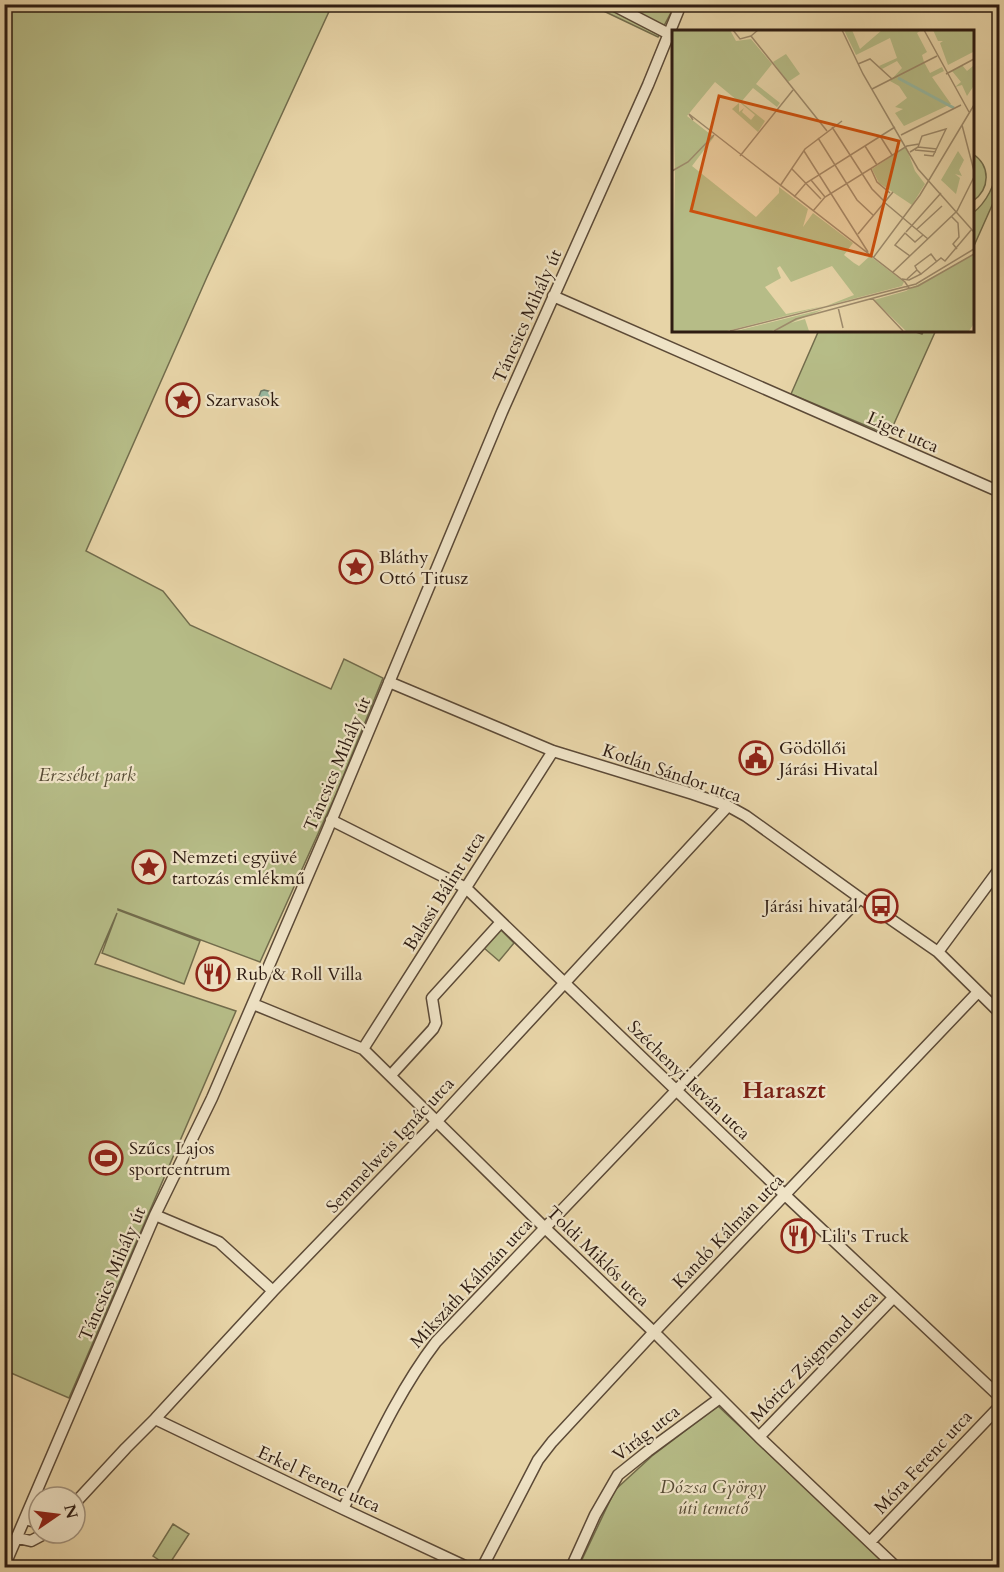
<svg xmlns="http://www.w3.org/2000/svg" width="1004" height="1572" font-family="Cardo,serif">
	<rect width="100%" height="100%" fill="#e7d4a7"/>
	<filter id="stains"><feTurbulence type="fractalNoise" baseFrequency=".00333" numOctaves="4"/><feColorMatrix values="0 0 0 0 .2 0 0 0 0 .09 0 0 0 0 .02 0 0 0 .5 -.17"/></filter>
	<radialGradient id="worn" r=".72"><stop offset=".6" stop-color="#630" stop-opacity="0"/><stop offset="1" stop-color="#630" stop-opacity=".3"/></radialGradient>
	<path fill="#b6bc87" stroke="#726c4c" stroke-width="1.5" d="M4 5H332L207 277 86 551 163 591 190 625 331 689 344 659 383 678 336 794 260 962 118 909V910L200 941 184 984 102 953 117 913 95 964 236 1011 69 1398 4 1370Z
		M591 5H675L658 37Z
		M973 154C991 166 990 189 973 201Z
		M999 168V192H998L973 248V213C988 201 993 186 999 168Z
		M819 330H910L922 334 924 330H936L893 426 881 432 791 394Z
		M500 929 514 943 499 961 484 948Z
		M718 1406 890 1567 578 1568 615 1490 652 1456Z
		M173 1524 189 1534 168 1566 153 1556Z"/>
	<path fill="#98b9a2" stroke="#6e7a68" stroke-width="1.5" d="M264 390 272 392 274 398 270 403 262 405 259 404 258 399 261 391Z"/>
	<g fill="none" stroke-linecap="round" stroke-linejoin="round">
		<g stroke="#5c4a37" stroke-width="13">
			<path id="minor" d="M611 4 669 34
				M553 296 1000 492
				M389 682 553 751 693 794 728 806 746 816 860 898 938 952 1000 1013
				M331 820 466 888 785 1195 1000 1397
				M938 952 1000 868
				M253 1004 363 1049 545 1228 659 1337 759 1437 897 1568
				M363 1049 553 751
				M391 1075 433 1029 436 1023 432 998 501 922
				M155 1215 219 1242 273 1291
				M155 1419 343 1509 469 1568
				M759 1437 893 1298
				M75 1503 126 1448 155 1419 273 1291 437 1121 728 806
				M343 1509C371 1453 397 1393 436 1342L860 898
				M25 1519 39 1523
				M18 1538 31 1541 46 1533
				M870 1542 1000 1406
				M4 1567 155 1215 212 1098 327 831 502 412 648 85 681 4
				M482 1568 538 1460 552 1442 654 1332 978 992
				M571 1568 595 1515 618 1475 648 1451 720 1398"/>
		</g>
		<use href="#minor" stroke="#efe3c6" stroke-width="10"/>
	</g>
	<defs>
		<g id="sight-ring" transform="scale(1.725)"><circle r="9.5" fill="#efe3c6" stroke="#8f2418" stroke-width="1.5"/><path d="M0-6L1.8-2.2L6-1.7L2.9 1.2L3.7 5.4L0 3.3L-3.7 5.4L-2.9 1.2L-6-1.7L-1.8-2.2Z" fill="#8f2418"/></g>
		<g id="civic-ring" transform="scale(1.725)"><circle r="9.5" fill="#efe3c6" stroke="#8f2418" stroke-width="1.5"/><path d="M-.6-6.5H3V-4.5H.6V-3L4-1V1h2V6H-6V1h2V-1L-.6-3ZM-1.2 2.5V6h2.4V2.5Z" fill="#8f2418"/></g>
		<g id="bus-ring" transform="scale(1.725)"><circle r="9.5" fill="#efe3c6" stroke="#8f2418" stroke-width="1.5"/><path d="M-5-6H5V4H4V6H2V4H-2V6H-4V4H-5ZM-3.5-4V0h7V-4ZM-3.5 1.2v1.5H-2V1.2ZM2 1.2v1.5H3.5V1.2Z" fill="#8f2418"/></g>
		<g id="restaurant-ring" transform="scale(1.725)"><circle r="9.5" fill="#efe3c6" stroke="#8f2418" stroke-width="1.5"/><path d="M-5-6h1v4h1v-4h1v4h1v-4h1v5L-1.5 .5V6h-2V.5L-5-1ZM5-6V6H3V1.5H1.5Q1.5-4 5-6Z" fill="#8f2418"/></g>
		<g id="stadium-ring" transform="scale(1.725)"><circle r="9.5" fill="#efe3c6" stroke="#8f2418" stroke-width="1.5"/><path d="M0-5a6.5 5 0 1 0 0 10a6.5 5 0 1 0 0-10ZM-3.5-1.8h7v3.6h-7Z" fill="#8f2418"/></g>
	</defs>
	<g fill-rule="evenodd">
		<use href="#sight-ring" x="183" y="400"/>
		<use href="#sight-ring" x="356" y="567"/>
		<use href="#civic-ring" x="756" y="758"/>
		<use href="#sight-ring" x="149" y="867"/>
		<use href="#bus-ring" x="881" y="906"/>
		<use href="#restaurant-ring" x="213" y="974"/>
		<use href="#stadium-ring" x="106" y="1158"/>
		<use href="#restaurant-ring" x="798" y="1236"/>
	</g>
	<g text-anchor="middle" stroke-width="4.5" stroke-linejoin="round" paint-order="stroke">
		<g font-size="18" fill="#2e1c12" stroke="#efe3c6">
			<text transform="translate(527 316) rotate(-66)" y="6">Táncsics Mihály út</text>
			<text transform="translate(903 432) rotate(24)" y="6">Liget utca</text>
			<text transform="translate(337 764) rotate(-67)" y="6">Táncsics Mihály út</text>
			<text transform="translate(672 773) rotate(19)" y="6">Kotlán Sándor utca</text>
			<text transform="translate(444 891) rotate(-58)" y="6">Balassi Bálint utca</text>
			<text transform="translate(689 1080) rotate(44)" y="6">Széchenyi István utca</text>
			<text transform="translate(390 1145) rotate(-47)" y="6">Semmelweis Ignác utca</text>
			<text transform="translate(728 1231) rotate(-46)" y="6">Kandó Kálmán utca</text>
			<text transform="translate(598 1256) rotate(44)" y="6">Toldi Miklós utca</text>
			<text transform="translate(112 1274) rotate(-67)" y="6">Táncsics Mihály út</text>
			<text transform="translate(471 1283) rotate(-47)" y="6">Mikszáth Kálmán utca</text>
			<text transform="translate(814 1356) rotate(-46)" y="6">Móricz Zsigmond utca</text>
			<text transform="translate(646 1433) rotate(-38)" y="6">Virág utca</text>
			<text transform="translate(923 1462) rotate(-47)" y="6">Móra Ferenc utca</text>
			<text transform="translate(319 1479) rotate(25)" y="6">Erkel Ferenc utca</text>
		</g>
		<g font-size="18" fill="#2e1c12" stroke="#efe3c6" text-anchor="start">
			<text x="206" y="406">Szarvasok</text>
			<text x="379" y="563">Bláthy<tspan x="379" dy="21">Ottó Titusz</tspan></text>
			<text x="779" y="754">Gödöllői<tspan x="779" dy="21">Járási Hivatal</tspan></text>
			<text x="172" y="863">Nemzeti együvé<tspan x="172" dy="21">tartozás emlékmű</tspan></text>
			<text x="858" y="912" text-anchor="end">Járási hivatal</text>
			<text x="236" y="980">Rub &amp; Roll Villa</text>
			<text x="129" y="1154">Szűcs Lajos<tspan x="129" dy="21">sportcentrum</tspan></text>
			<text x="821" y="1242">Lili's Truck</text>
		</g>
		<g font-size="18" font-style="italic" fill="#574c35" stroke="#efe3c6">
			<text x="87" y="781">Erzsébet park</text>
			<text x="713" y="1493">Dózsa György<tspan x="713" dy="21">úti temető</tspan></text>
		</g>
		<g font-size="24" font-weight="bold" fill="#7a1f14" stroke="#efe3c6">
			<text x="784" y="1098">Haraszt</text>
		</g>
	</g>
	<g transform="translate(672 30)">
		<rect width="302" height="302" fill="#e7d4a7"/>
		<path d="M0 0H58L64 11 79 9 100 34 84 54 108 73 105 77 81 58 69 72 93 91 86 102 60 79 67 73V82L72 78 70 82 79 90 83 85 43 52 15 86 42 107 20 136 84 187 107 163V157L136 179 131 197 141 183 181 213 172 225 182 233 187 236 198 226 232 252 230 256 154 276 182 265 160 236 119 252 108 236 105 238 109 248 93 257 114 284 152 276 55 301H0L3 145ZM172 0H180L188 19 210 0H249L245 3 255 22 250 25 252 32 258 43 270 37 272 41 260 47 279 74 232 96 223 83 231 79 223 77 235 68 227 56 218 51 230 38 225 31 210 39 207 36 225 28 218 8 184 25ZM261 0H301V22L276 35 268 13 271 11H266ZM114 24 128 44 116 52 101 32ZM290 35 295 41 301 36V57L295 66 290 55 283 57 289 52 280 41ZM234 117 243 141 253 154 240 175 207 153 200 139ZM286 121 292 130 287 140 290 146 283 144 288 148 284 164 269 150ZM301 225V295L297 301H234L202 270 234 261ZM152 279 100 301H64ZM133 289 137 301H104L112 295Z" fill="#b6bc87"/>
		<path fill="none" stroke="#98b9a2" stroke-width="3" d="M226 48 282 78"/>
		<path fill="none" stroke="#9d8a6b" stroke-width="1.5" d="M61 0 68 9 79 6M86 0 79 6 155 101M170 0 191 44 246 139 302 202M252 0 297 82M186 34 198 29 220 49M274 44 302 29M200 59 265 26M21 90 17 84 233 252 237 258M290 95 302 141M160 97 200 159 212 171M229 105 289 75M208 106 220 125M146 108 185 170 201 185M193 116 205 135M246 117 250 106 274 99 261 126 252 125M0 119V173M243 120 264 122M132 121 196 222M238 122 246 117 265 119M68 126 121 60M120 139 149 169M199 139 205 152 218 163M0 141 16 132 42 105M139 150 153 167M108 156 133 119 170 91M122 167 134 153 223 97M212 172 256 209M141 181 153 167 235 116 247 114M279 186 286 193 287 207 281 214 285 219M245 199 270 176M234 202 269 163M186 204 221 162M238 226 223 215 233 203 243 212 251 205M201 228 248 165 302 75M245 240 243 236 259 224 265 232M221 242 285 181 302 147M249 244 269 228 273 231 300 199M230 249 237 250 249 244 245 240 235 249M200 268 231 301M166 277 171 298M58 301 244 254 302 219M102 301 124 289 246 256 302 224"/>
		<path fill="#cc500d" fill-opacity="0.15" stroke="#cc500d" stroke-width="3" d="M47 66 227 111 199 226 19 181Z"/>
		<rect width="302" height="302" fill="none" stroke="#2e1c12" stroke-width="3"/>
	</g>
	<rect width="1004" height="1572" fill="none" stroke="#e7d4a7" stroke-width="24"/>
	<rect x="6" y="6" width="992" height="1560" fill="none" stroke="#2e1c12" stroke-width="3"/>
	<rect x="12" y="12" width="980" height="1548" fill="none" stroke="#2e1c12" stroke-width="1.5"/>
	<g transform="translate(57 1515) rotate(76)"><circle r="28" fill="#efe3c6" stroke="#a2937e" stroke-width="1.5"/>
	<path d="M0-4.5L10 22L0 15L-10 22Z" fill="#8f2418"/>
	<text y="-9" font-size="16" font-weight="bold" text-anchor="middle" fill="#2e1c12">N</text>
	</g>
	<rect width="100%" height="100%" filter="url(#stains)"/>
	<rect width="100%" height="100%" fill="url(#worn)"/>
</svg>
